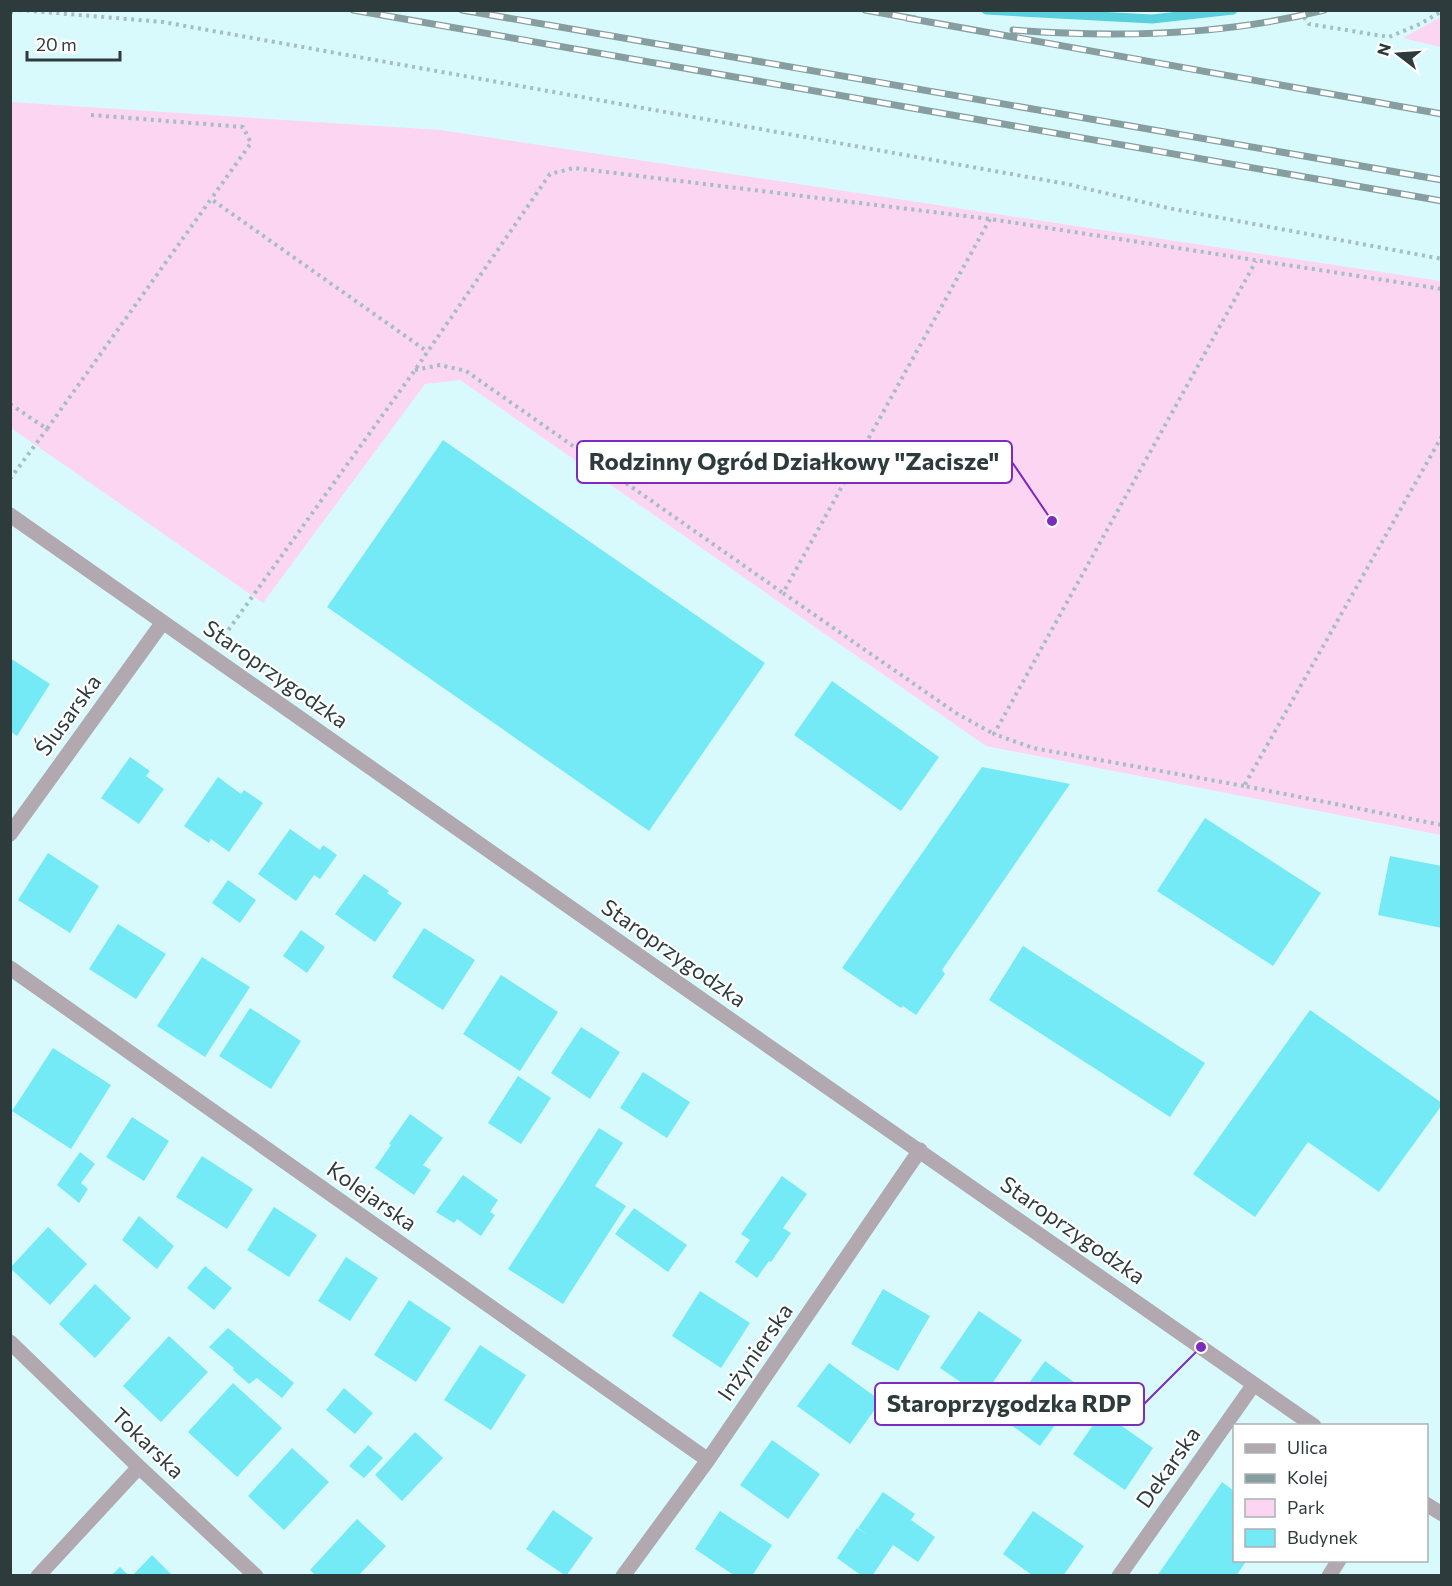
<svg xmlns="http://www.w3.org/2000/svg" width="1452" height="1586" font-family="Commissioner,sans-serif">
	<rect width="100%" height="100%" fill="#d9fafd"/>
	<path fill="#fcd5f3" d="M1441 17V47L1403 38Z
		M10 102 440 130 1441 281V835L986 746 460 380 425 384 263 603 11 428Z"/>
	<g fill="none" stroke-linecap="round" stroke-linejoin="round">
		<path stroke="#58d0dd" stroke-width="9" d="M986 10 1152 19 1233 10"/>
	</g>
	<path fill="#74eaf7" d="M443 440 765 663 649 831 327 607Z
		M10 658 50 684 17 736 10 731Z
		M832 681 939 757 901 811 794 735Z
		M130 757 150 771 146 776 164 789 139 824 101 798Z
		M982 767 1070 784 942 970 945 974 916 1015 903 1006 901 1008 842 968Z
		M218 777 241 794 244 790 263 803 229 852 211 839 209 843 184 826Z
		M1205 818 1321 893 1273 966 1157 891Z
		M290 829 320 850 323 845 337 855 320 879 314 875 296 901 258 874Z
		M48 853 99 886 70 933 18 900Z
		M1390 856 1442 866V928L1378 915Z
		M364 874 389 891 387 893 402 903 375 942 335 914Z
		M228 880 256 900 240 923 212 903Z
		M118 924 166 954 136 999 89 969Z
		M424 928 475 960 443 1010 392 977Z
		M301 930 325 947 307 973 283 956Z
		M1023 946 1205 1063 1170 1117 989 1000Z
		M202 957 250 987 205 1057 157 1026Z
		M501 975 558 1012 520 1071 463 1034Z
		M250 1008 301 1041 271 1089 219 1056Z
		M1310 1010 1442 1103V1105L1379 1192 1308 1142 1255 1217 1193 1174Z
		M581 1027 620 1052 590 1099 551 1073Z
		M53 1048 111 1085 71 1149 12 1111Z
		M643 1072 690 1102 667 1138 620 1108Z
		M518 1076 551 1098 521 1144 488 1123Z
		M410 1114 443 1138 423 1165 431 1170 414 1195 375 1168 391 1145 389 1144Z
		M132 1117 169 1141 144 1181 106 1157Z
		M599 1128 623 1143 595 1186 626 1206 563 1304 508 1269Z
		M80 1152 95 1164 81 1183 88 1189 79 1203 57 1185Z
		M202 1156 253 1189 227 1229 176 1197Z
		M463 1175 498 1200 490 1212 495 1215 481 1236 457 1219 454 1223 436 1212Z
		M782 1176 807 1194 783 1228 791 1233 771 1262 769 1261 757 1278 735 1262 750 1240 741 1234Z
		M274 1207 317 1235 289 1277 247 1250Z
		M634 1208 687 1245 668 1272 615 1234Z
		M139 1216 174 1246 157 1269 122 1240Z
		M48 1227 87 1264 50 1305 10 1268Z
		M346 1257 378 1278 350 1321 318 1301Z
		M205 1266 232 1288 214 1310 187 1288Z
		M95 1284 131 1318 95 1358 59 1324Z
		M883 1289 930 1316 898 1371 851 1344Z
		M700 1291 750 1323 721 1368 672 1336Z
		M409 1300 451 1328 416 1382 374 1355Z
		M979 1311 1022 1340 983 1397 940 1368Z
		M228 1328 294 1383 282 1398 257 1378 249 1384 233 1370 234 1368 209 1347Z
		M169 1336 208 1372 161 1422 123 1386Z
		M480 1345 526 1375 491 1430 444 1400Z
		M1045 1361 1082 1388 1040 1446 1003 1419Z
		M829 1363 881 1401 850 1444 797 1406Z
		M233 1383 282 1428 237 1477 188 1432Z
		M344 1388 373 1413 355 1434 326 1410Z
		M1102 1412 1153 1448 1125 1490 1073 1454Z
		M415 1432 443 1458 402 1501 375 1475Z
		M772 1440 820 1474 788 1519 740 1485Z
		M368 1445 383 1458 364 1478 349 1466Z
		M292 1448 329 1482 284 1530 248 1496Z
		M1222 1482 1234 1491V1560H1247L1236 1576H1157Z
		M883 1492 915 1514 911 1520 935 1537 918 1562 893 1545 872 1576H862L837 1558 857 1528 868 1535 858 1528Z
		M553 1510 593 1538 566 1576 526 1549Z
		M720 1511 772 1545 752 1576H735L695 1549Z
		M1033 1511 1084 1546 1063 1576H1033L1003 1554Z
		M357 1519 386 1546 358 1576H316L310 1570Z
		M152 1555 173 1576H132Z
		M120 1567 129 1576H111Z"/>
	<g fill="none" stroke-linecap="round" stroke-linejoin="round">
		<path stroke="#a4bec1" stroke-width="4" stroke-dasharray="3 4.5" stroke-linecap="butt" d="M19 10 163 22 1067 184 1168 208 1442 259
			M1302 10 1303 16 1309 24 1389 37 1420 24 1442 11
			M10 14 13 10
			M91 115 243 127 251 143 211 199
			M990 219 783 593 956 713 994 734
			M415 370 440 365 466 371 783 593
			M10 404 47 429 211 199 428 352
			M1442 436 1244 786 1442 825
			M10 479 47 429
			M224 636 415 370 550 174 574 168 990 219 1442 289
			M1244 786 1033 748 994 734 1256 261"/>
		<path stroke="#b2a8af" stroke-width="15" d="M10 515 698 997 1314 1426
			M10 834 163 622
			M10 968 708 1460
			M10 1342 139 1467 256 1576
			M1426 1504 1442 1514
			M38 1576 139 1467
			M623 1576 708 1460 920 1150
			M1119 1576 1254 1384
			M1329 1576 1339 1560"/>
		<g stroke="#879ea1" stroke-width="7">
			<path id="rail" d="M353 10 1442 201
				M462 10 1442 180
				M865 10 915 19
				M907 18 1442 114
				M1013 30C1117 38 1223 36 1324 10"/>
		</g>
		<use href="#rail" stroke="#fff" stroke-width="4.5" stroke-dasharray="14" stroke-linecap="butt"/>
	</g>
	<g text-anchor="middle" stroke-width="4.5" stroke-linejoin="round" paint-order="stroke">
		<g font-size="22" fill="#2e3b3d" stroke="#fff">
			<text transform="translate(276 674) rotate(35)" y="8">Staroprzygodzka</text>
			<text transform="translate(68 715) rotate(-54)" y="8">Ślusarska</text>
			<text transform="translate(674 953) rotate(35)" y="8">Staroprzygodzka</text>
			<text transform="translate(372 1196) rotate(35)" y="8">Kolejarska</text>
			<text transform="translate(1073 1230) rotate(35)" y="8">Staroprzygodzka</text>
			<text transform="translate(755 1352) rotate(-55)" y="8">Inżynierska</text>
			<text transform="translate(148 1443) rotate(44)" y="8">Tokarska</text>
			<text transform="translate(1168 1467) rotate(-55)" y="8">Dekarska</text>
		</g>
	</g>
	<path fill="none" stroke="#7b2cbf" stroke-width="2" d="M1052 521L1012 462M1201 1347L1144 1404"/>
	<g fill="#7b2cbf" stroke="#fff" stroke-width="2">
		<circle cx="1052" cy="521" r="6"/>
		<circle cx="1201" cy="1347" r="6"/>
	</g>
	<g fill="#fff" stroke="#7b2cbf" stroke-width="2">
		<rect x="577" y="441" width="435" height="42" rx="6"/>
		<rect x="875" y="1383" width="269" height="42" rx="6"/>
	</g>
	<g font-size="24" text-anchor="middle" font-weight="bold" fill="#2e3b3d">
		<text x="794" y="470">Rodzinny Ogród Działkowy "Zacisze"</text>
		<text x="1009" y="1412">Staroprzygodzka RDP</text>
	</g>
	<rect width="1452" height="1586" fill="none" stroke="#2e3b3d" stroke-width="24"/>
	<rect x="1233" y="1424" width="195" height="138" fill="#ffffff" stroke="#abb1b1" stroke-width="1.5"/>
	<rect x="1245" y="1444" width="30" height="9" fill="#b2a8af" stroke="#abb1b1" stroke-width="1.5"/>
	<text x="1287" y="1454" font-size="18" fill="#2e3b3d">Ulica</text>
	<rect x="1245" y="1474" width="30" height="9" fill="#879ea1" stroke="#abb1b1" stroke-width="1.5"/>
	<text x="1287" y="1484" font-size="18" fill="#2e3b3d">Kolej</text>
	<rect x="1245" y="1499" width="30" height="18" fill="#fcd5f3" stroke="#abb1b1" stroke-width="1.5"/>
	<text x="1287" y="1514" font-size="18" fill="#2e3b3d">Park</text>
	<rect x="1245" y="1529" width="30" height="18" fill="#74eaf7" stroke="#abb1b1" stroke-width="1.5"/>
	<text x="1287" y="1544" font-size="18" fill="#2e3b3d">Budynek</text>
	<g transform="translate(1398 54) rotate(287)" stroke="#ffffff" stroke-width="4.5" paint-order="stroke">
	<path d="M0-4.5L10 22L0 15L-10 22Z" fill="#2e3b3d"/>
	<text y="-9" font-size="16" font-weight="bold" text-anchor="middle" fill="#2e3b3d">N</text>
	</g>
	<path d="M27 51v9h93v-9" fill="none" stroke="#2e3b3d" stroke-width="3"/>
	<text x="36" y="51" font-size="18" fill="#2e3b3d" stroke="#ffffff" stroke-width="4.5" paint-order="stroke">20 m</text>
</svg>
